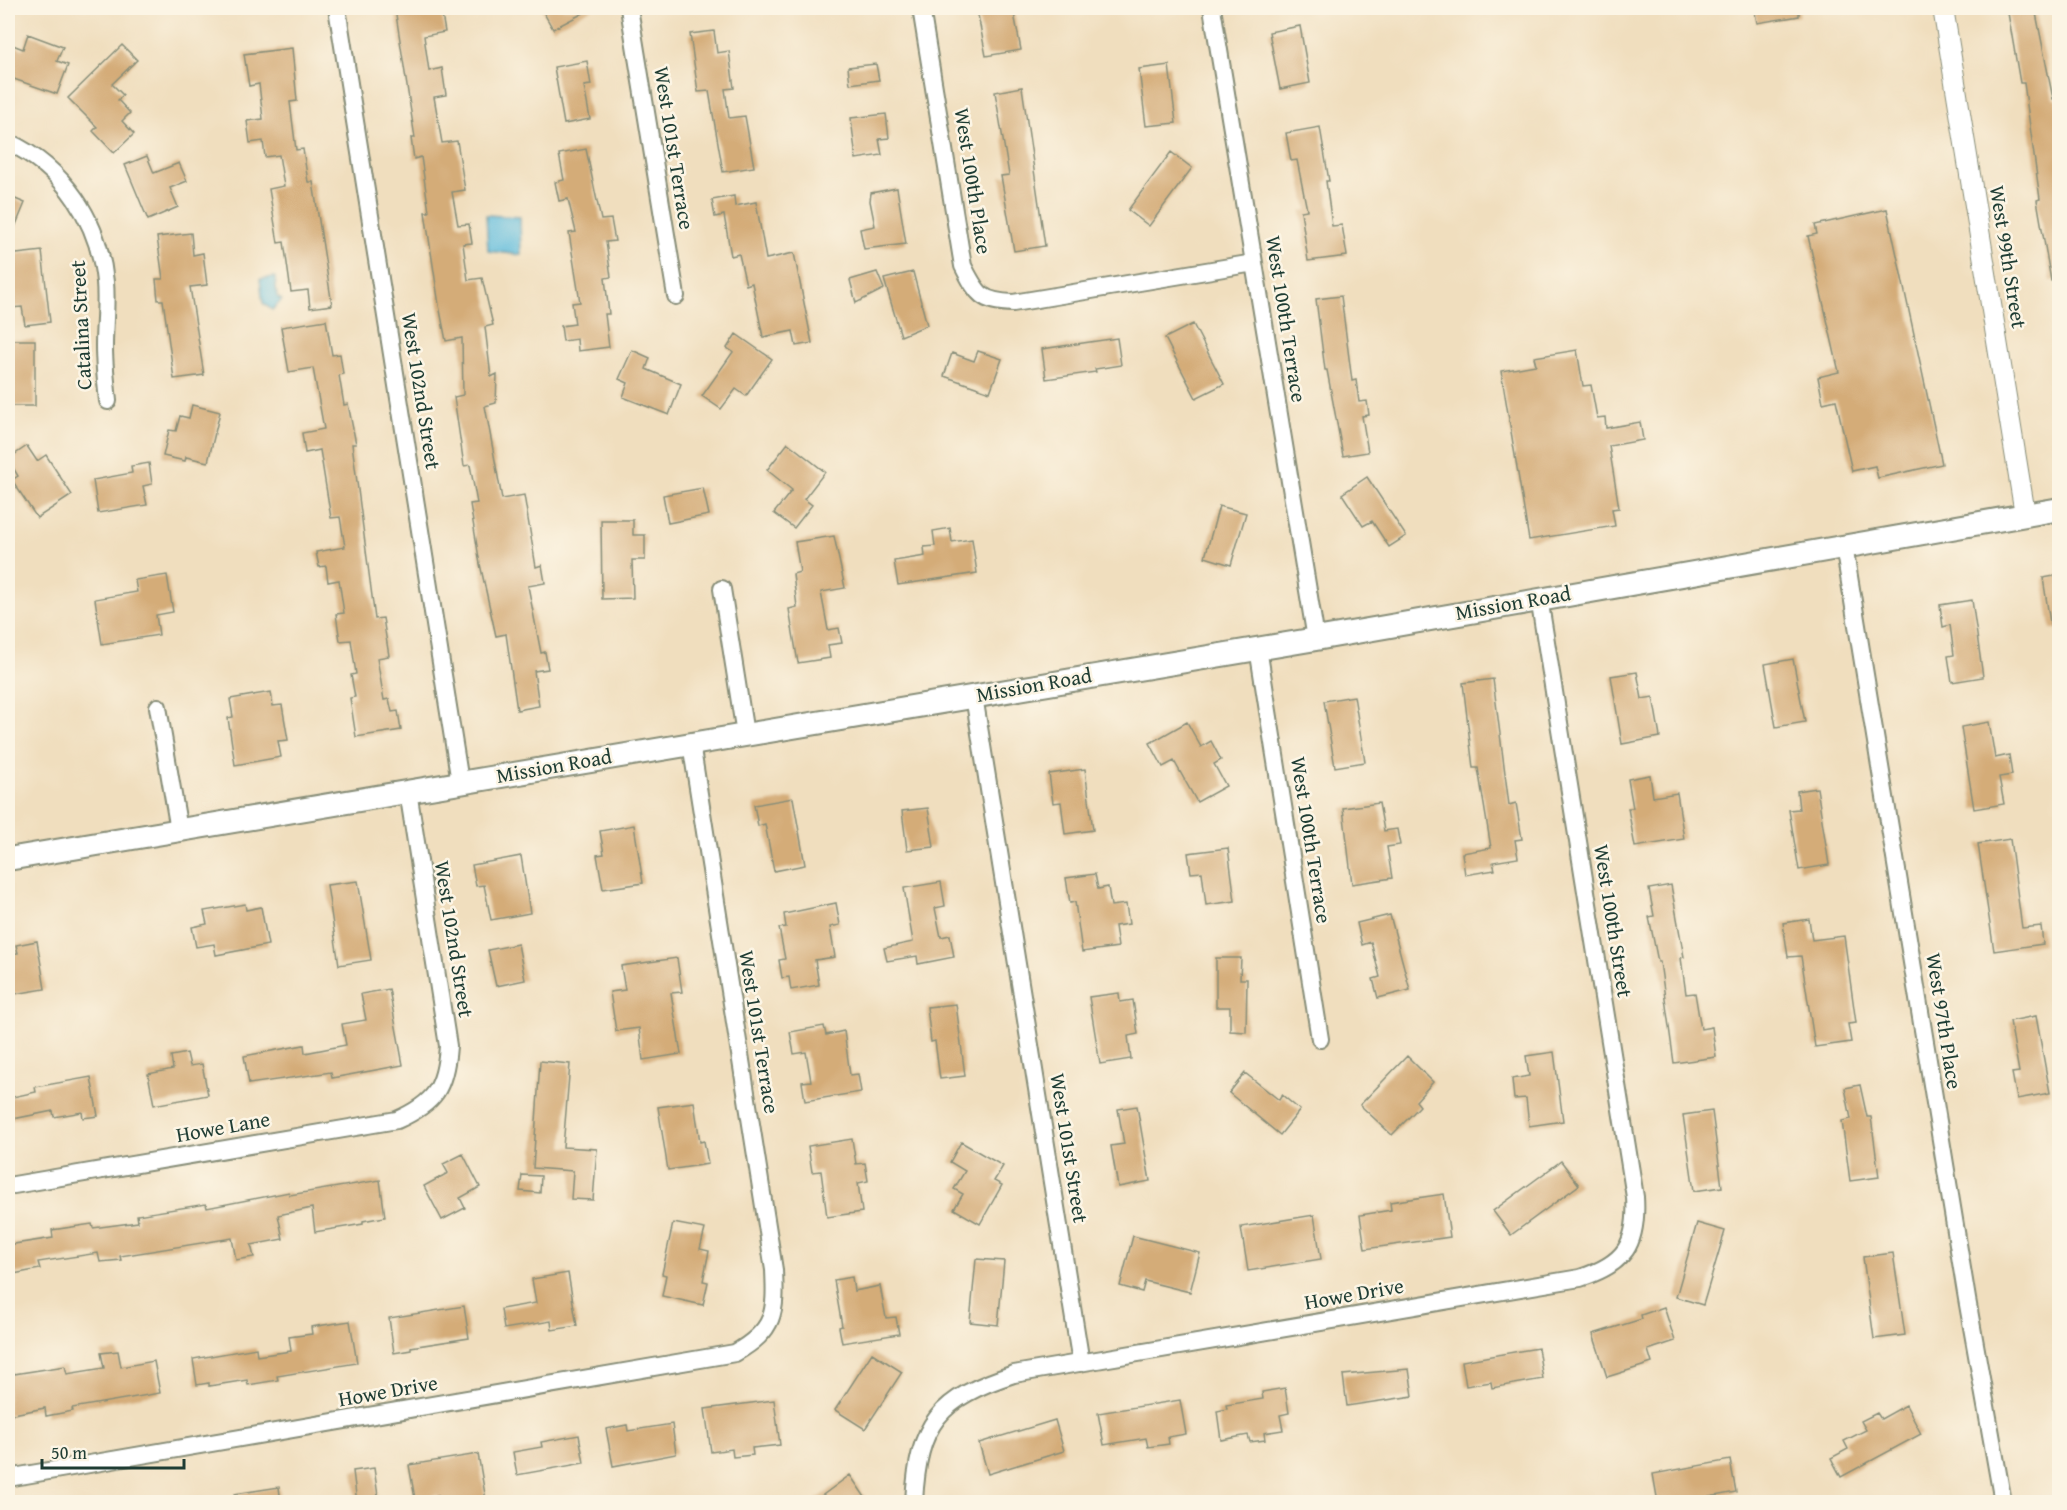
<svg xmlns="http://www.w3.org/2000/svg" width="2067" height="1510" font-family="'Gentium Book Plus',serif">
	<rect width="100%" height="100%" fill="#fcf5e5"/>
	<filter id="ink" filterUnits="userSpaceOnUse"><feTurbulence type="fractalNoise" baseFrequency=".0167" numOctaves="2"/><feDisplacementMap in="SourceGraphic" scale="12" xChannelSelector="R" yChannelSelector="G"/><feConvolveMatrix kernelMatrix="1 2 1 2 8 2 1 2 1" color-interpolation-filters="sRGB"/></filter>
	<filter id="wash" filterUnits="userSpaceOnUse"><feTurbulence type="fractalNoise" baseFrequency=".008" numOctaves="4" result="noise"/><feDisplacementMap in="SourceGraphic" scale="24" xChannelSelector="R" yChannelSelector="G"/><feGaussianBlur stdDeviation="1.35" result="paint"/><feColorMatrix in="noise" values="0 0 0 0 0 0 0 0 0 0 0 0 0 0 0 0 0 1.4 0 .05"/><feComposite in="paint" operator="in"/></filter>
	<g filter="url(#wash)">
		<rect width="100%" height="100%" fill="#f0debe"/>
		<path fill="#5fbcdd" stroke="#3f7c88" stroke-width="1.5" d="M486 215 520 217 521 255 488 251Z
			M275 277 277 297 282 300 272 310 263 303 260 279Z"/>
		<g id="blocks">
			<path fill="#d4ac78" d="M395 8H429L430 11 441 9 445 32 424 36 429 71 442 68 446 95 434 97 442 143 457 141 465 190 452 192 458 225 469 224 472 243 463 244 468 280 482 278 493 325 485 327 491 377 497 374 496 403 485 406 502 499 524 495 536 567 542 565 545 583 528 586 541 653 545 652 548 669 534 671 539 706 517 710 506 634 496 636 480 564 470 504 477 503 470 465 464 466 454 397 463 395 462 338 446 341 439 305 425 212H429L421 157 414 159 411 138H415Z
				M541 8H593L553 29Z
				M993 8H1013L1021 50 986 56 977 10Z
				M1754 8H1799V16L1757 23Z
				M2035 8 2053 99H2057L2060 115V280L2051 281 2037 200 2040 199 2024 83H2020L2008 13Z
				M1300 26 1310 83 1280 89 1269 32Z
				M714 31 717 53 729 51 734 88 725 89 729 118 745 116 754 167 723 172 709 91 698 92 690 34Z
				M28 34 63 47 57 61 68 65 57 94 8 77V43L23 49Z
				M122 45 137 60 112 84 123 95 118 100 130 113 122 121 134 134 114 153 93 131 97 127 68 98Z
				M292 48 297 101 290 102 296 150 303 149 308 182H313L332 305 310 308 308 290 291 292 284 242 278 243 269 189 284 186 279 155 265 157 263 141 250 143 247 121 263 119 259 84 249 86 244 54Z
				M587 61 591 85 584 86 590 119 564 124 554 67Z
				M876 64 879 80 850 84 848 67Z
				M1169 65 1176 123 1146 126 1139 69Z
				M1022 87 1045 246 1014 251 1001 176 1009 175 995 92Z
				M886 114 889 138 879 139 882 155 856 159 851 118Z
				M1320 127 1329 181H1326L1332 226 1342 225 1347 256 1308 261 1301 211 1307 210 1297 160 1291 161 1286 133Z
				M586 149 601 220 611 219 615 241 606 242 611 277 605 278 609 314H605L609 347 578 351 577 339 563 341 561 326 575 324 572 303 580 302 569 233 576 232 568 199 559 201 555 182 564 180 559 154Z
				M1171 152 1192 168 1149 226 1128 210Z
				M147 156 154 173 179 163 187 181 170 188 178 207 148 220 125 165Z
				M897 188 906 244 864 249 860 229 875 226 870 201 871 193Z
				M8 196 25 203 8 244Z
				M734 196 735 206 756 202 766 259 794 253 812 343 796 346 793 331 763 337 752 283 746 285 739 254 731 256 724 215 715 217 712 200Z
				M1887 209 1942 464 1878 478 1875 466 1852 471 1836 400 1823 403 1818 377 1839 372 1808 236 1817 234 1815 225Z
				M191 233 193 255 203 253 207 285 190 287 204 375 174 379 163 300H158L156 279H163L157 237Z
				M42 251 50 322 25 325 22 307 10 308 8 255Z
				M877 272 884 289 856 303 850 280Z
				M913 272 927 325 901 336 884 279Z
				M1341 296 1352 381 1356 380 1359 402 1367 401 1369 415 1362 416 1368 452 1343 456 1327 370H1325L1316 299Z
				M326 320 332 355 340 354 343 374 339 375 344 405 348 404 356 444H352L375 619 383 618 389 656 377 658 384 700 389 699 392 712 398 711 401 730 356 737 350 698 355 697 351 675 356 674 351 640 340 641 336 614 344 613 339 580 328 582 326 566 319 567 316 552 345 547 340 517 331 518 320 450 305 453 302 433 324 429 313 368 289 372 281 327Z
				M1193 324 1224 384 1196 398 1165 338Z
				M736 334 772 359 746 396 736 389 721 409 702 396 733 352 727 348Z
				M1117 338 1121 365 1095 369 1096 372 1046 379 1042 349Z
				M8 340H35V406H8Z
				M632 350 650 358 646 369 681 384 669 415 623 397 628 383 619 379Z
				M1577 350 1583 386 1591 385 1597 418 1605 417 1606 428 1640 422 1643 440 1609 446 1619 508 1612 509 1615 526 1529 540 1501 371 1536 365 1534 357Z
				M978 351 1002 359 990 392 944 376 952 353 974 361Z
				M192 405 220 412 208 462 186 457 185 461 163 456 169 430 176 431 180 416 189 418Z
				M788 443 825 472 804 499 812 505 794 528 774 513 792 490 767 470Z
				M27 446 37 461 46 455 72 495 37 518 12 480 18 476 8 459Z
				M149 463 152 484 143 486 147 505 98 513 93 480 132 473 131 466Z
				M1367 477 1406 536 1389 547 1372 521 1363 526 1342 494Z
				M703 488 709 515 668 523 663 495Z
				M1219 506 1246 513 1231 565 1205 557Z
				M601 520H633V535H645V560H632L633 598 602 599Z
				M950 528 952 542 972 539 977 573 898 585 894 561 925 556 924 547 935 546 933 531Z
				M834 536 845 588 821 592 828 630 839 628 842 643 828 645 830 658 798 663 789 609 797 607 793 574 800 572 795 542Z
				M167 575 173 612 156 615 159 635 102 644 95 599 137 592 135 580Z
				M2060 575V629H2051L2043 578Z
				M1972 600 1983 677 1952 682 1948 656 1954 655 1950 625 1943 627 1940 605Z
				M1793 659 1805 722 1776 727 1765 664Z
				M1637 672 1642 699 1653 697 1660 737 1622 744 1611 676Z
				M1493 679 1509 805 1516 803 1522 839 1515 840 1518 858 1493 862 1495 870 1465 875 1462 853 1491 848 1478 768H1473L1463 683Z
				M271 692 273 706 282 705 288 740 278 741 281 757 235 765 228 718 233 717 230 699Z
				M1354 696 1365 762 1335 767 1324 701Z
				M1187 722 1201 747 1211 741 1221 760 1214 764 1226 786 1197 802 1174 761 1163 767 1150 743Z
				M1989 722 1995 758 2009 755 2012 775 1999 777 2004 804 1974 809 1961 727Z
				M1085 769 1093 830 1065 834 1061 802 1053 803 1049 774Z
				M1650 775 1653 797 1677 793 1684 839 1635 847 1628 808H1633L1628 779Z
				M1817 788 1829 865 1799 870 1789 810 1799 809 1797 791Z
				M793 798 805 865 774 871 765 824 758 826 754 805Z
				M1379 803 1384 831 1397 829 1400 845 1387 847 1392 878 1352 884 1343 808Z
				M928 808 934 847 907 850 902 811Z
				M634 825 643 883 603 889 597 855 604 854 600 831Z
				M2010 839 2022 928 2041 926 2043 944 1994 951 1978 844Z
				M1228 848 1235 901 1206 905 1202 872 1191 873 1188 853Z
				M521 856 530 913 491 920 484 885 476 886 472 865Z
				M1095 874 1098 889 1108 887 1111 906 1126 904 1129 924 1115 926 1118 947 1082 952 1075 902 1070 903 1066 878Z
				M358 881 371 960 339 965 327 885Z
				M941 882 945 906 935 908 941 937 950 935 954 957 918 964 917 956 887 961 884 948 913 942 904 888Z
				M1671 885 1684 957 1681 958 1686 994 1695 993 1701 1029 1712 1027 1716 1057 1674 1063 1660 962H1658L1649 917 1654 916 1649 889Z
				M836 903 840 925 830 927 835 957 815 960 819 985 791 990 789 977 782 978 779 960 785 959 779 928 786 927 784 914Z
				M245 904 246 910 261 907 268 945 216 955 214 944 196 947 192 927 207 924 204 911Z
				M1390 915 1410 990 1378 998 1373 979 1380 977 1371 942 1362 945 1357 923Z
				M1809 919 1812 940 1844 936 1856 1023 1848 1024 1851 1042 1815 1047 1801 956 1788 957 1783 923Z
				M37 941 45 989 8 995V955L18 953 16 945Z
				M518 944 525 980 496 986 488 950Z
				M677 958 682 992 671 993 681 1054 643 1060 639 1028 616 1031 610 992 625 990 621 966Z
				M1216 958H1241L1240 979H1247L1246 1032 1230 1031V1007H1216Z
				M389 989 403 1065 332 1078 331 1072 249 1084 244 1056 304 1045 305 1053 346 1045 342 1024 366 1020 361 994Z
				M1119 993 1120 1002 1133 1000 1138 1034 1128 1036 1131 1059 1100 1064 1089 997Z
				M956 1004 965 1076 940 1079 935 1041 931 1042 927 1007Z
				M2036 1016 2050 1093 2017 1099 2012 1073 2019 1072 2010 1021Z
				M824 1026 826 1035 844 1031 850 1075 858 1074 861 1092 805 1101 802 1082 811 1081 806 1052 794 1054 790 1032Z
				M1554 1052 1563 1121 1529 1126 1526 1098 1514 1099 1512 1079 1529 1076 1526 1056Z
				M187 1053 190 1066 202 1064 208 1095 154 1105 148 1074 173 1069 171 1056Z
				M1407 1056 1433 1082 1416 1101 1420 1106 1392 1135 1360 1105Z
				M540 1061 570 1064 563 1147 597 1149 593 1200 571 1199 573 1171 533 1168Z
				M1245 1073 1279 1100 1282 1095 1300 1110 1280 1135 1229 1093Z
				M91 1077 98 1116 83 1118 82 1112 54 1117 53 1111 8 1120V1098L36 1092 35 1087Z
				M1860 1085 1867 1117H1871L1879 1177 1850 1181 1842 1121 1851 1119 1845 1088Z
				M694 1102 700 1142 704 1141 708 1164 668 1170 658 1107Z
				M1137 1106 1150 1181 1118 1187 1111 1146 1124 1144 1118 1109Z
				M1712 1111 1722 1187 1694 1191 1683 1115Z
				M852 1139 856 1164 865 1163 868 1181 858 1183 862 1212 827 1217 821 1171 812 1172 808 1146Z
				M961 1142 1003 1166 994 1181 1002 1185 980 1224 954 1209 963 1194 954 1189 965 1171 950 1162Z
				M463 1154 480 1187 460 1198 465 1208 442 1220 424 1186 448 1173 443 1164Z
				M1561 1161 1579 1185 1511 1235 1493 1211Z
				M522 1175 541 1176 540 1193 520 1191Z
				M380 1180 385 1217 363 1221V1224L315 1232 312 1208 278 1215 283 1239 251 1245 254 1257 236 1260 232 1238 120 1256 121 1260 100 1262 98 1253 38 1262 40 1269 8 1275V1245L53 1238 52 1230 92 1224 93 1228 138 1222 137 1215 206 1204 207 1208 289 1192 290 1195Z
				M1444 1194 1450 1237 1365 1249 1360 1215 1391 1210 1390 1202Z
				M1314 1215 1321 1259 1248 1271 1241 1227Z
				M673 1223 705 1229 700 1249 709 1251 703 1281 708 1282 703 1305 662 1296 666 1275 662 1274Z
				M1697 1223 1725 1231 1703 1305 1676 1297Z
				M1133 1236 1200 1253 1190 1292 1145 1281 1142 1292 1120 1286Z
				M1893 1253 1905 1335 1874 1339 1863 1257Z
				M976 1259 1004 1261 998 1325 970 1322Z
				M568 1273 577 1326 552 1330 551 1321 504 1329 501 1309 536 1303 532 1279Z
				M852 1277 854 1291 880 1286 886 1318 896 1317 899 1334 842 1343 839 1327 842 1326 834 1280Z
				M464 1306 469 1338 411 1347V1350L394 1353 389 1318Z
				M1664 1307 1675 1341 1648 1350 1652 1363 1607 1377 1593 1334 1642 1319 1641 1315Z
				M350 1321 357 1363 277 1376 278 1380 248 1385 247 1380 209 1386V1383L197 1385 193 1359 256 1348 257 1356 291 1351 289 1337 312 1334 311 1327Z
				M1538 1348 1543 1379 1492 1388 1491 1382 1466 1386 1462 1361Z
				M118 1351 121 1367 154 1361 160 1393 72 1408 73 1411 46 1416 45 1408 8 1415V1375L65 1366 67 1374 104 1368 101 1353Z
				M872 1353 902 1372 865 1429 835 1410Z
				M1409 1369 1413 1396 1347 1406 1343 1375Z
				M1285 1388 1289 1413 1280 1415 1283 1430 1264 1433 1265 1440 1250 1442 1248 1435 1221 1440 1217 1411 1227 1409 1226 1405 1263 1399 1262 1392Z
				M774 1400 780 1445 752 1448 753 1455 733 1457 732 1449 711 1452 705 1409Z
				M1180 1400 1186 1434 1168 1437 1169 1444 1148 1447 1146 1438 1104 1445 1098 1413Z
				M1906 1405 1921 1434 1841 1477 1831 1458 1848 1449 1844 1441 1866 1430 1861 1421 1877 1413 1881 1419Z
				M1055 1420 1064 1451 988 1474 979 1443Z
				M672 1424 676 1454 613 1466 606 1429 627 1425 628 1431Z
				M579 1435 584 1463 517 1475 513 1452 542 1447 541 1442Z
				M478 1454 486 1500 439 1503 438 1495 415 1499 409 1465Z
				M1730 1460 1736 1492 1677 1503H1658L1653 1474Z
				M374 1468 379 1503H357L353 1471Z
				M850 1475 869 1503H812Z
				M279 1487 281 1503H236L235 1494Z"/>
		</g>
	</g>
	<g filter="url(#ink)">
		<use href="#blocks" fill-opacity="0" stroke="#888e79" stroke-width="1.5"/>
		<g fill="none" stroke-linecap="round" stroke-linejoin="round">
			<g stroke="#888e79" stroke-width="20">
				<path id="minor" d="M337 8 460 782
					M629 8 676 296
					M921 8 963 266C977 293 980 302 1013 303L1254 263
					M1212 8 1316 639
					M8 142C64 168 99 221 105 282 107 303 104 325 104 346 104 364 106 383 108 401
					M1844 546 1967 1299 2003 1502
					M722 589 745 734
					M1258 648 1320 1039
					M974 696 1081 1363
					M158 707 179 830
					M8 1186 397 1120C435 1103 445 1088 448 1046L408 791
					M8 1478 735 1353C775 1330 776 1313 774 1270L691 743
					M914 1502C918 1423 939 1398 1014 1374L1580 1278C1625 1264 1638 1244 1635 1197L1539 598"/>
			</g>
			<g stroke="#888e79" stroke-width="22">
				<path id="tertiary" d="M1943 8 2025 514"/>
			</g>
			<g stroke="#888e79" stroke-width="26">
				<path id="secondary" d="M8 859 1316 639 2060 509"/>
			</g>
			<use href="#minor" stroke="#fff" stroke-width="16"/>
			<use href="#tertiary" stroke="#fff" stroke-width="20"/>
			<use href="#secondary" stroke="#fff" stroke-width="22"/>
		</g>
	</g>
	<g text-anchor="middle" stroke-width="5" stroke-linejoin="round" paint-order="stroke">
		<g font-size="21" fill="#1f3d34" stroke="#fcf5e5">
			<text transform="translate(674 148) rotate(81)" y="7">West 101st Terrace</text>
			<text transform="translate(973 181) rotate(81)" y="7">West 100th Place</text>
			<text transform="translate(2008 257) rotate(81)" y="7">West 99th Street</text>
			<text transform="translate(1286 319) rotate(81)" y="7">West 100th Terrace</text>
			<text transform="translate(81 325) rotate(-93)" y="7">Catalina Street</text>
			<text transform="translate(421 391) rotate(81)" y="7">West 102nd Street</text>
			<text transform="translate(1513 603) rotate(-10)" y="7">Mission Road</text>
			<text transform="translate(1034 685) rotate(-10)" y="7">Mission Road</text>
			<text transform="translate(554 766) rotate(-10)" y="7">Mission Road</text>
			<text transform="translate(1311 840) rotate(81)" y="7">West 100th Terrace</text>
			<text transform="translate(1613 921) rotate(81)" y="7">West 100th Street</text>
			<text transform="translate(454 939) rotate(81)" y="7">West 102nd Street</text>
			<text transform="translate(1944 1021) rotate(81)" y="7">West 97th Place</text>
			<text transform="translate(759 1032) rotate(81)" y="7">West 101st Terrace</text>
			<text transform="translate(223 1127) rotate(-10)" y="7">Howe Lane</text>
			<text transform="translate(1069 1148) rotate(81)" y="7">West 101st Street</text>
			<text transform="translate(1354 1294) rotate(-10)" y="7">Howe Drive</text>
			<text transform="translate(388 1391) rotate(-10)" y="7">Howe Drive</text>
		</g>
	</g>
	<rect width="2067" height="1510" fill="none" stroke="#fcf5e5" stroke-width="30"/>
	<path d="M42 1459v9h142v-9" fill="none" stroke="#1f3d34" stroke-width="3"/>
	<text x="51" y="1459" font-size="18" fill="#1f3d34" stroke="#fcf5e5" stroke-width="4.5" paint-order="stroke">50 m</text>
</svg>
